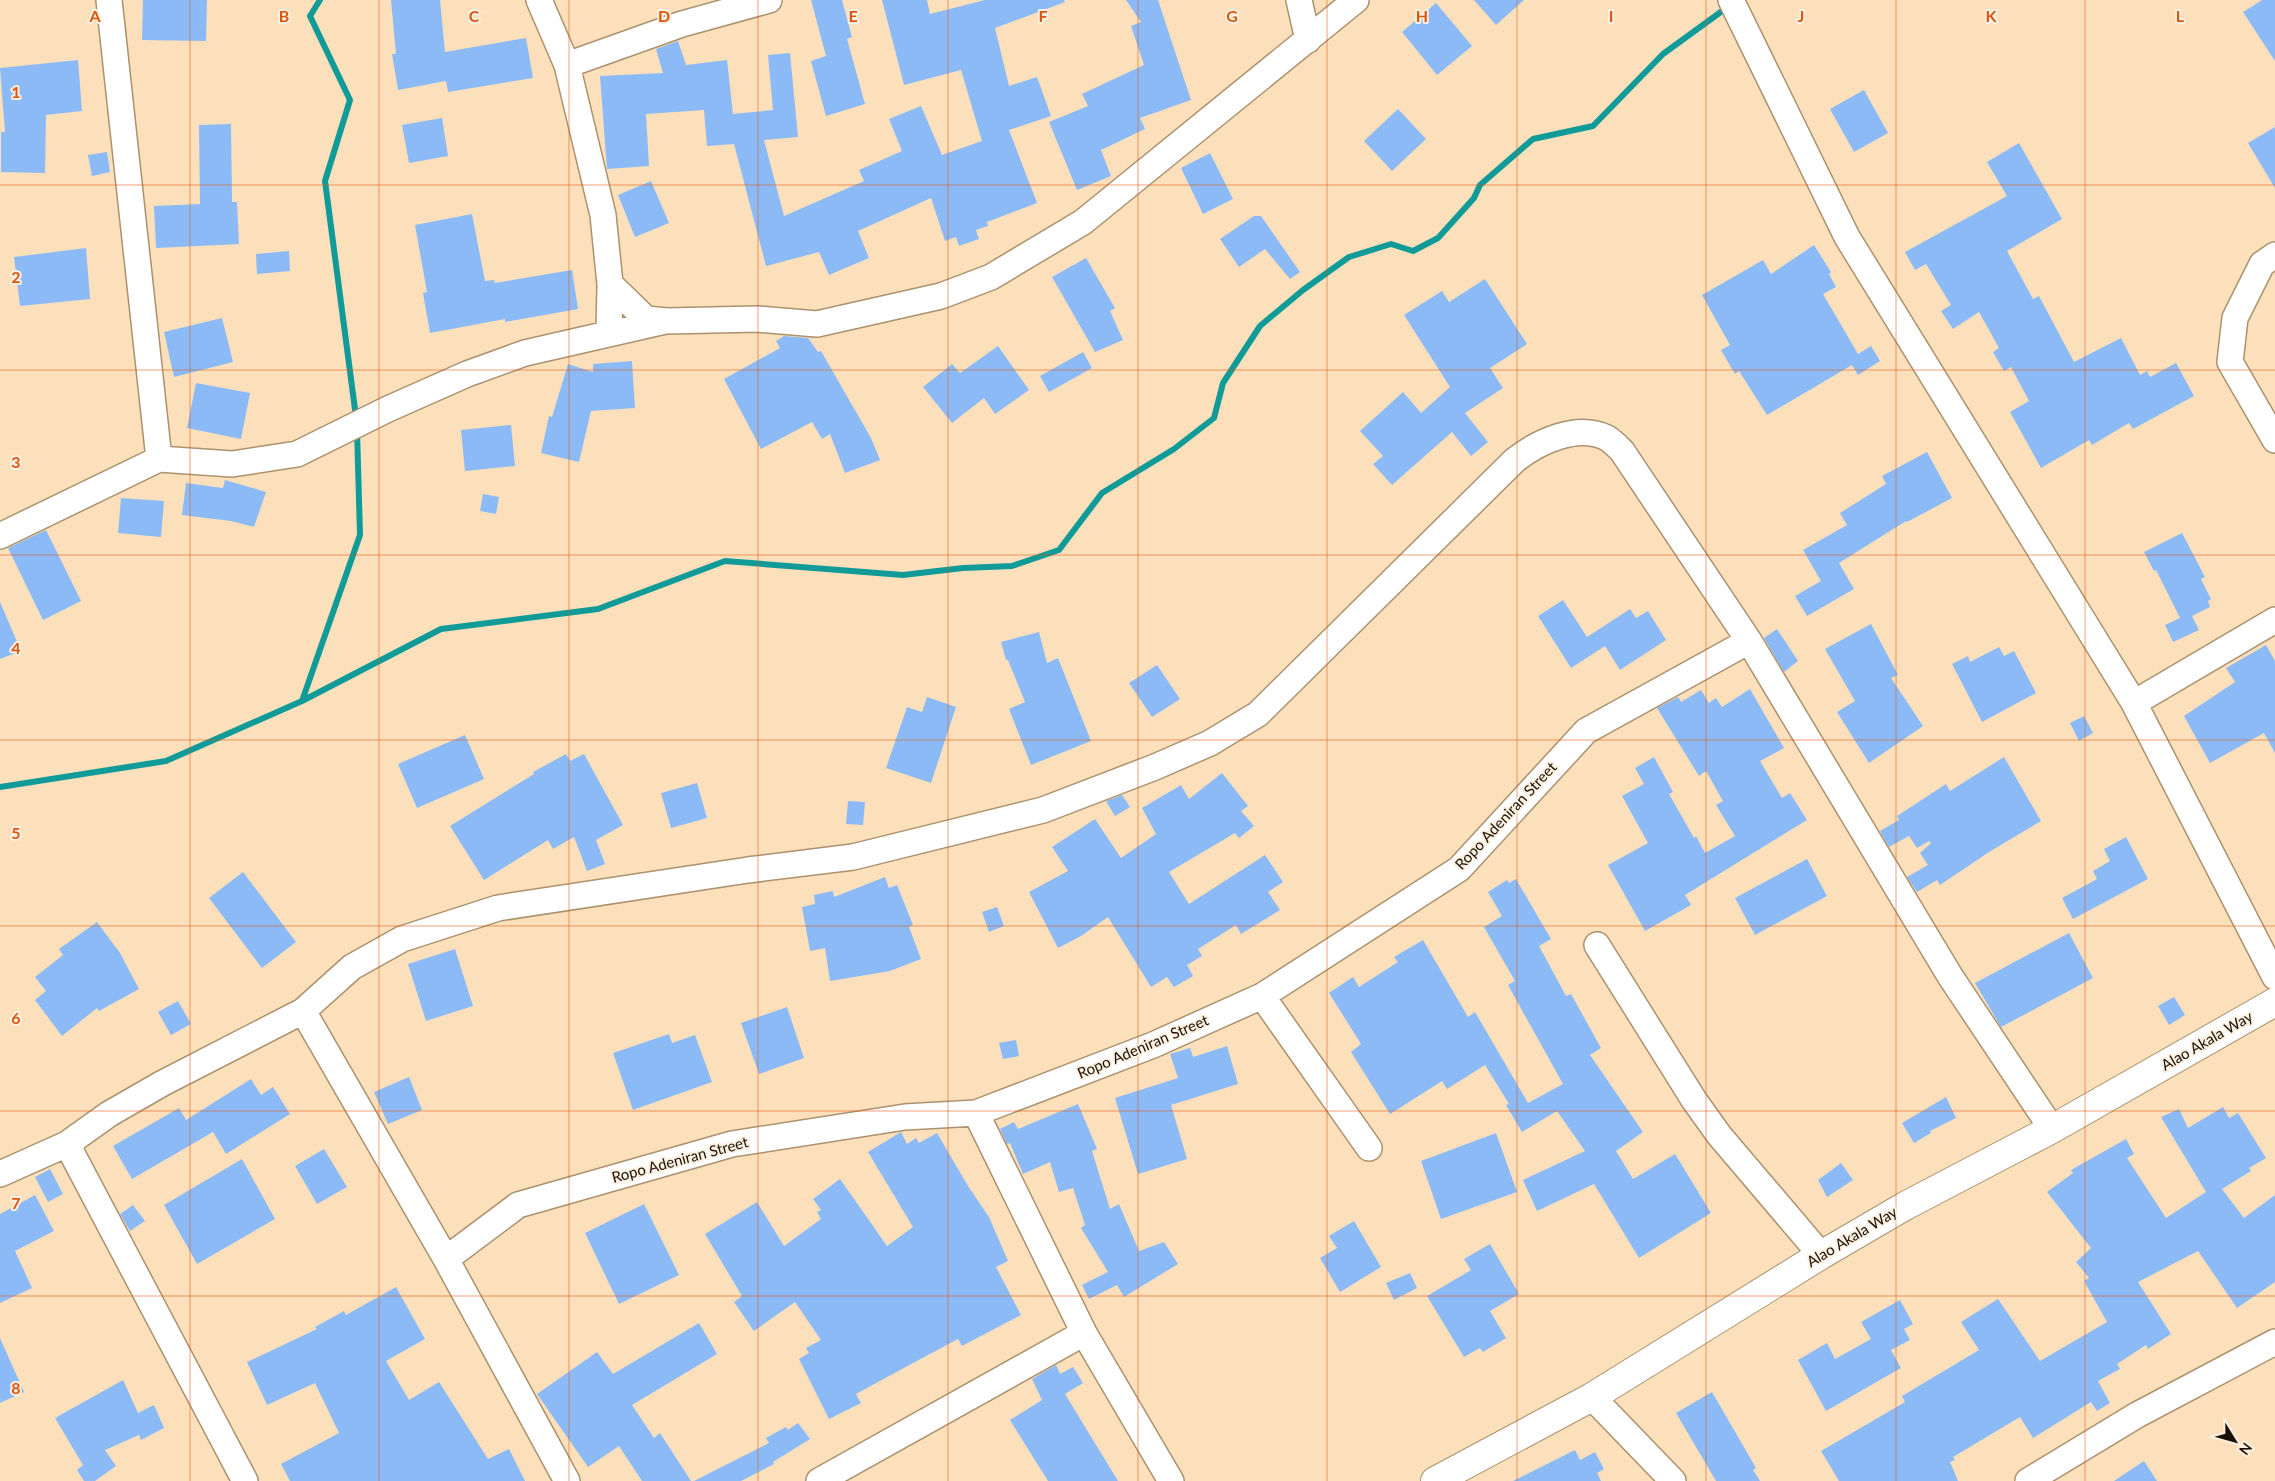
<svg xmlns="http://www.w3.org/2000/svg" width="2275" height="1481" font-family="Lato,sans-serif">
	<rect width="100%" height="100%" fill="#fbe0bb"/>
	<g fill="none" stroke-linecap="round" stroke-linejoin="round">
		<path stroke="#109b98" stroke-width="6" d="M320 0 310 16 350 100 325 181 356 417
			M302 701 360 535 357 430
			M0 787 166 761 302 701 441 629 598 609 725 561 903 575 963 568 1012 566 1059 550 1102 493 1174 449 1214 418 1223 383 1260 326 1303 290 1349 257 1391 244 1413 251 1438 238 1474 198 1480 185 1533 139 1593 126 1663 54 1729 6"/>
	</g>
	<path fill="#8bbaf7" d="M143 0H207L206 41 142 40Z
		M391 0H440L445 52 526 38 533 78 448 92 446 81 398 90 392 54H396Z
		M811 0H842L852 37 847 39 865 104 826 116 811 61 826 56Z
		M882 0H927L930 14 985 0H1064L1065 2 995 28 1009 86 1037 77 1051 116 1009 130 1037 203 987 222 988 226 976 230 979 239 959 246 956 237 945 241 931 198 858 231 869 258 829 275 819 252 766 266 734 144 707 146 704 110 646 114 649 166 607 169 600 76 663 73 656 49 678 41 686 65 727 60 733 114 773 110 768 55 790 53 798 137 764 140 784 216 864 181 859 170 902 151 889 119 921 106 942 155 982 141 961 70 904 85Z
		M1126 0H1158L1191 100 1140 118 1145 129 1101 150 1111 176 1077 190 1049 122 1088 106 1082 94 1144 65 1131 26 1141 22Z
		M1474 0H1524L1496 25Z
		M2262 0H2275V61L2243 12Z
		M1436 3 1472 46 1437 75 1402 32Z
		M78 60 82 111 46 115 45 173 1 172V132H5L0 68Z
		M1864 90 1888 133 1854 152 1830 109Z
		M1398 109 1426 139 1392 171 1364 141Z
		M442 118 448 156 409 163 402 125Z
		M231 124 232 202H237L239 244 156 248 154 206 200 204 199 125Z
		M2275 127V188L2248 143Z
		M2019 143 2062 219 2007 251 2033 299 2039 296 2074 362 2121 338 2140 375 2147 371 2150 377 2176 363 2194 396 2133 429 2129 423 2092 445 2089 440 2041 468 2010 412 2029 401 2011 367 2004 371 1993 352 1999 348 1979 312 1953 329 1941 311 1951 305 1926 264 1915 270 1905 252 2007 196 1987 162Z
		M107 152 110 172 92 176 88 155Z
		M1210 153 1233 199 1203 214 1181 168Z
		M651 181 669 223 635 237 618 195Z
		M472 214 485 281 494 280 495 283 572 270 578 309 505 322V319L430 333 423 293 427 292 415 225Z
		M1254 216H1261L1300 272 1290 279 1265 249 1239 267 1220 239Z
		M1814 245 1831 272 1829 274 1836 287 1823 294 1858 354 1871 346 1880 361 1858 375 1852 365 1767 415 1739 371 1735 374 1721 350 1730 345 1702 295 1763 260 1771 274Z
		M86 248 90 299 20 306 14 257Z
		M289 251 290 271 257 274 256 254Z
		M1086 258 1115 308 1110 311 1123 340 1095 352 1052 277Z
		M1485 279 1527 344 1490 368 1503 388 1465 413 1488 442 1471 456 1452 432 1392 485 1373 464 1383 456 1360 431 1403 392 1421 413 1450 387 1404 315 1442 291 1449 302Z
		M222 318 233 362 174 377 164 332Z
		M784 336 808 338 818 352 821 351 871 438 880 460 845 473 830 434 822 439 812 422 761 449 724 379 780 348 776 341Z
		M998 346 1029 390 995 414 984 398 952 423 923 387 952 364 960 373Z
		M1083 352 1092 368 1049 392 1040 376Z
		M632 361 635 408 591 411 579 462 541 453 549 416 552 417 568 364 593 372V364Z
		M196 383 250 393 241 439 187 428Z
		M511 425 515 466 465 471 461 430Z
		M1927 452 1952 498 1907 522 1906 521 1839 563 1854 589 1807 616 1795 596 1821 581 1803 550 1847 525 1840 513 1886 484 1882 476Z
		M225 480 266 492 254 527 231 521 182 515 186 483 223 488Z
		M483 494 499 497 496 514 480 511Z
		M121 498 164 501 161 537 118 533Z
		M46 530 81 601 43 620 8 548Z
		M2182 533 2205 577 2201 579 2211 599 2208 601 2210 607 2192 616 2199 630 2173 642 2165 625 2180 618 2156 570 2154 571 2144 552Z
		M1563 600 1587 637 1630 609 1636 618 1648 611 1666 640 1620 670 1605 646 1571 668 1538 616Z
		M0 602 21 651 0 659Z
		M1871 624 1898 675 1891 678 1923 726 1869 763 1837 712 1855 701 1825 649Z
		M1777 629 1798 661 1784 672 1764 638Z
		M1039 632 1047 663 1058 658 1091 741 1031 765 1009 709 1025 702 1008 660H1006L1001 642Z
		M2266 645 2275 661V753L2264 733 2210 763 2184 716 2235 682 2226 668Z
		M1999 647 2004 656 2014 651 2036 693 1982 722 1952 664 1968 656 1970 662Z
		M1157 665 1180 699 1152 717 1129 683Z
		M1750 689 1784 748 1760 761 1782 798 1790 793 1807 820 1685 895 1691 905 1645 931 1608 865 1648 843 1622 796 1644 784 1635 768 1654 757 1673 792 1669 794 1694 838 1696 836 1705 853 1735 836 1716 805 1723 801 1706 771 1699 776 1657 708 1678 697 1681 702 1701 690 1709 703 1716 698 1722 707Z
		M927 697 956 707 931 783 886 768 907 707 922 712Z
		M2084 716 2093 733 2079 741 2070 723Z
		M465 735 484 779 417 808 398 764Z
		M566 754 570 761 584 754 623 825 596 840 605 864 587 871 574 837 553 849 548 840 484 880 450 826 534 774 533 772Z
		M2004 757 2041 821 1989 852 1940 885 1937 880 1917 892 1907 877 1928 865 1920 853 1931 843 1929 841 1917 848 1909 836 1889 847 1880 831 1899 820 1897 816 1946 784 1950 791Z
		M1222 773 1248 806 1241 811 1254 826 1239 838 1235 833 1169 872 1189 904 1265 855 1283 882 1268 892 1280 910 1241 934 1236 925 1198 949 1202 956 1187 965 1193 976 1174 987 1167 977 1151 987 1108 917 1081 936 1058 948 1029 892 1068 871 1052 847 1095 819 1121 858 1156 834 1142 808 1181 785 1189 799Z
		M697 783 707 818 671 828 661 793Z
		M1122 795 1130 807 1115 816 1106 801Z
		M848 801 865 802 863 825 846 824Z
		M2126 837 2148 879 2073 919 2062 898 2097 879 2093 871 2110 861 2104 849Z
		M1807 859 1827 896 1755 935 1735 898Z
		M243 872 296 942 262 968 209 898Z
		M885 877 889 888 897 885 913 925 909 927 921 959 890 971 830 981 825 948 810 951 802 907 815 904 814 895 833 891 834 897Z
		M1516 879 1551 939 1539 946 1566 996 1571 994 1601 1048 1590 1055 1643 1132 1616 1151 1633 1179 1675 1154 1711 1213 1639 1258 1594 1184 1537 1211 1523 1180 1585 1151 1557 1111 1522 1132 1506 1105 1509 1104 1485 1065 1447 1089 1442 1081 1390 1114 1351 1052 1361 1044 1329 993 1353 977 1359 987 1398 962 1394 957 1423 940 1468 1017 1475 1012 1528 1103 1563 1084 1508 985 1515 981 1484 927 1502 916 1488 892 1507 880 1509 883Z
		M997 907 1004 926 989 932 982 912Z
		M97 922 120 953 139 989 99 1011 97 1008 62 1036 35 1000 46 991 35 977 63 955 59 949Z
		M2069 933 2093 978 2001 1027 1975 983Z
		M455 949 473 1006 426 1021 408 964Z
		M2174 997 2185 1015 2169 1025 2158 1006Z
		M178 1001 191 1024 171 1035 158 1012Z
		M787 1007 804 1058 759 1074 741 1023Z
		M669 1034 672 1043 695 1035 712 1082 633 1110 613 1053Z
		M1016 1040 1019 1056 1003 1059 999 1043Z
		M1227 1046 1238 1084 1171 1105 1187 1159 1138 1174 1115 1098 1178 1078 1170 1054 1190 1048 1193 1057Z
		M409 1077 422 1110 388 1124 374 1092Z
		M251 1079 261 1095 273 1087 290 1114 226 1154 213 1132 132 1179 113 1146 179 1108 186 1120Z
		M1946 1097 1956 1118 1930 1131 1931 1133 1914 1143 1902 1123Z
		M1078 1104 1097 1149 1092 1151 1110 1209 1119 1204 1139 1251 1164 1242 1178 1264 1124 1297 1117 1285 1089 1299 1082 1285 1108 1272 1081 1228 1085 1225 1073 1188 1059 1192 1050 1162 1023 1174 1010 1143 1007 1144 1000 1129 1014 1122 1018 1129Z
		M2223 1107 2229 1118 2238 1113 2266 1158 2249 1168 2251 1171 2222 1189 2244 1218 2275 1195V1282L2237 1308 2198 1251 2138 1282 2171 1334 2148 1349 2146 1345 2117 1364 2120 1369 2098 1381 2110 1403 2097 1411 2091 1402 2033 1438 2020 1417 1953 1457 1955 1460 1950 1462 1958 1481H1839L1821 1451 1905 1402 1902 1396 1979 1350 1961 1322 1998 1299 2040 1361 2107 1322 2084 1281 2089 1278 2076 1262 2091 1248 2047 1192 2073 1173 2071 1170 2126 1139 2134 1154 2127 1158 2166 1218 2206 1192 2161 1117 2179 1109 2188 1128Z
		M901 1132 907 1144 916 1138 919 1143 937 1133 968 1186 989 1217 1008 1261 996 1267 1021 1315 962 1346 958 1339 913 1363 856 1394 861 1403 829 1419 799 1359 809 1353 806 1348 821 1340 795 1302 754 1331 734 1302 742 1296 705 1234 757 1202 784 1246 821 1219 817 1212 821 1210 813 1199 840 1179 887 1246 913 1227 868 1152Z
		M1496 1133 1517 1192 1441 1219 1421 1161Z
		M324 1149 347 1187 317 1204 295 1166Z
		M242 1159 275 1219 197 1264 164 1205Z
		M1841 1163 1853 1180 1827 1197 1818 1180Z
		M50 1169 63 1194 48 1202 35 1177Z
		M35 1195 54 1231 15 1251 32 1288 0 1303V1214Z
		M644 1204 679 1275 619 1304 585 1233Z
		M133 1205 145 1221 130 1231 120 1214Z
		M1354 1221 1381 1267 1340 1292 1320 1258 1337 1248 1329 1236Z
		M1490 1244 1519 1294 1490 1311 1506 1338 1483 1352 1480 1348 1464 1357 1427 1296 1471 1270 1464 1259Z
		M1410 1273 1417 1288 1394 1300 1386 1283Z
		M396 1287 425 1339 386 1361 409 1400 439 1382 488 1459 509 1449 525 1481H290L281 1464 339 1433 315 1383 267 1405 247 1362 317 1329 315 1327 344 1311 346 1315Z
		M1900 1300 1913 1324 1904 1329 1910 1340 1891 1350 1901 1368 1826 1411 1798 1360 1827 1343 1835 1359 1871 1339 1861 1322Z
		M699 1323 717 1354 632 1405 654 1438 660 1433 691 1481H642L619 1446 588 1467 537 1394 597 1352 613 1374Z
		M0 1338 24 1392 0 1403Z
		M1056 1365 1060 1374 1073 1367 1083 1383 1065 1394 1118 1481H1048L1010 1420 1042 1400 1032 1379Z
		M123 1380 138 1413 154 1405 164 1428 141 1440 139 1435 105 1450 116 1466 95 1481H84L77 1470 83 1465 55 1418Z
		M1712 1392 1756 1468 1753 1470 1760 1481H1716L1676 1413Z
		M798 1423 810 1439 773 1462 774 1464 741 1481H694L769 1443 766 1438 786 1427 788 1430Z
		M1575 1450 1580 1460 1595 1452 1604 1469 1597 1473 1601 1481H1513Z
		M2144 1461 2157 1481H2114Z"/>
	<g fill="none" stroke-linecap="round" stroke-linejoin="round">
		<g stroke="#ab916e" stroke-width="28">
			<path id="minor" d="M109 0 159 459
				M539 0 567 65 603 215 610 284 609 333
				M1299 0 1308 40
				M1731 0 1847 237 2134 703 2275 977
				M567 65 682 24 769 0
				M2275 255 2262 264 2235 318 2230 362 2275 440
				M610 284 646 319 667 321 757 319 817 324 941 296 991 277 1083 222 1356 0
				M0 536 159 459 232 464 297 454 388 409 467 374 525 353 665 321
				M2134 703 2275 620
				M1597 945 1694 1100 1719 1135 1821 1255
				M1262 996 1369 1148
				M303 1011 446 1259 567 1481
				M976 1113 1084 1333 1171 1481
				M67 1144 245 1481
				M0 1174 67 1144 109 1114 163 1083 303 1011 352 967 402 939 498 908 748 870 853 857 1043 810 1155 767 1210 743 1258 714 1515 460C1538 442 1577 423 1607 438 1612 441 1617 446 1622 451L1749 641 1950 976 2052 1129
				M446 1259 518 1205 732 1144 905 1117 976 1113 1153 1045 1262 996 1459 869 1586 731 1749 641
				M1592 1397 1673 1481
				M819 1481 1084 1333
				M2028 1481 2137 1415 2275 1342"/>
		</g>
		<g stroke="#ab916e" stroke-width="30">
			<path id="tertiary" d="M1435 1481 1592 1397 1821 1255 1905 1206 2052 1129 2275 1002"/>
		</g>
		<use href="#minor" stroke="#fff" stroke-width="25"/>
		<use href="#tertiary" stroke="#fff" stroke-width="28"/>
	</g>
	<path fill="none" stroke="#de550c" stroke-width="1" stroke-opacity="0.55" d="M190 0V1481M379 0V1481M569 0V1481M758 0V1481M948 0V1481M1138 0V1481M1327 0V1481M1517 0V1481M1706 0V1481M1896 0V1481M2085 0V1481M0 185H2275M0 370H2275M0 555H2275M0 740H2275M0 926H2275M0 1111H2275M0 1296H2275"/>
	<g text-anchor="middle" stroke-width="4" stroke-linejoin="round" paint-order="stroke">
		<g font-size="15" fill="#1a1004" stroke="#fbf0e1">
			<text transform="translate(1506 816) rotate(-47)" y="5">Ropo Adeniran Street</text>
			<text transform="translate(2207 1041) rotate(-30)" y="5">Alao Akala Way</text>
			<text transform="translate(1143 1047) rotate(-23)" y="5">Ropo Adeniran Street</text>
			<text transform="translate(680 1160) rotate(-15)" y="5">Ropo Adeniran Street</text>
			<text transform="translate(1852 1237) rotate(-31)" y="5">Alao Akala Way</text>
		</g>
	</g>
	<g font-size="16" text-anchor="middle" font-weight="bold" fill="#de550c" stroke="#fbf0e1" stroke-width="4" stroke-linejoin="round" paint-order="stroke">
		<text x="95" y="22">A</text>
		<text x="284" y="22">B</text>
		<text x="474" y="22">C</text>
		<text x="664" y="22">D</text>
		<text x="853" y="22">E</text>
		<text x="1043" y="22">F</text>
		<text x="1232" y="22">G</text>
		<text x="1422" y="22">H</text>
		<text x="1611" y="22">I</text>
		<text x="1801" y="22">J</text>
		<text x="1991" y="22">K</text>
		<text x="2180" y="22">L</text>
		<text x="16" y="98">1</text>
		<text x="16" y="283">2</text>
		<text x="16" y="468">3</text>
		<text x="16" y="654">4</text>
		<text x="16" y="839">5</text>
		<text x="16" y="1024">6</text>
		<text x="16" y="1209">7</text>
		<text x="16" y="1394">8</text>
	</g>
	<g transform="translate(2235 1441) rotate(127)" stroke="#fbf0e1" stroke-width="4" paint-order="stroke">
	<path d="M0-4L9 19L0 12L-9 19Z" fill="#1a1004"/>
	<text y="-8" font-size="14" font-weight="bold" text-anchor="middle" fill="#1a1004">N</text>
	</g>
</svg>
